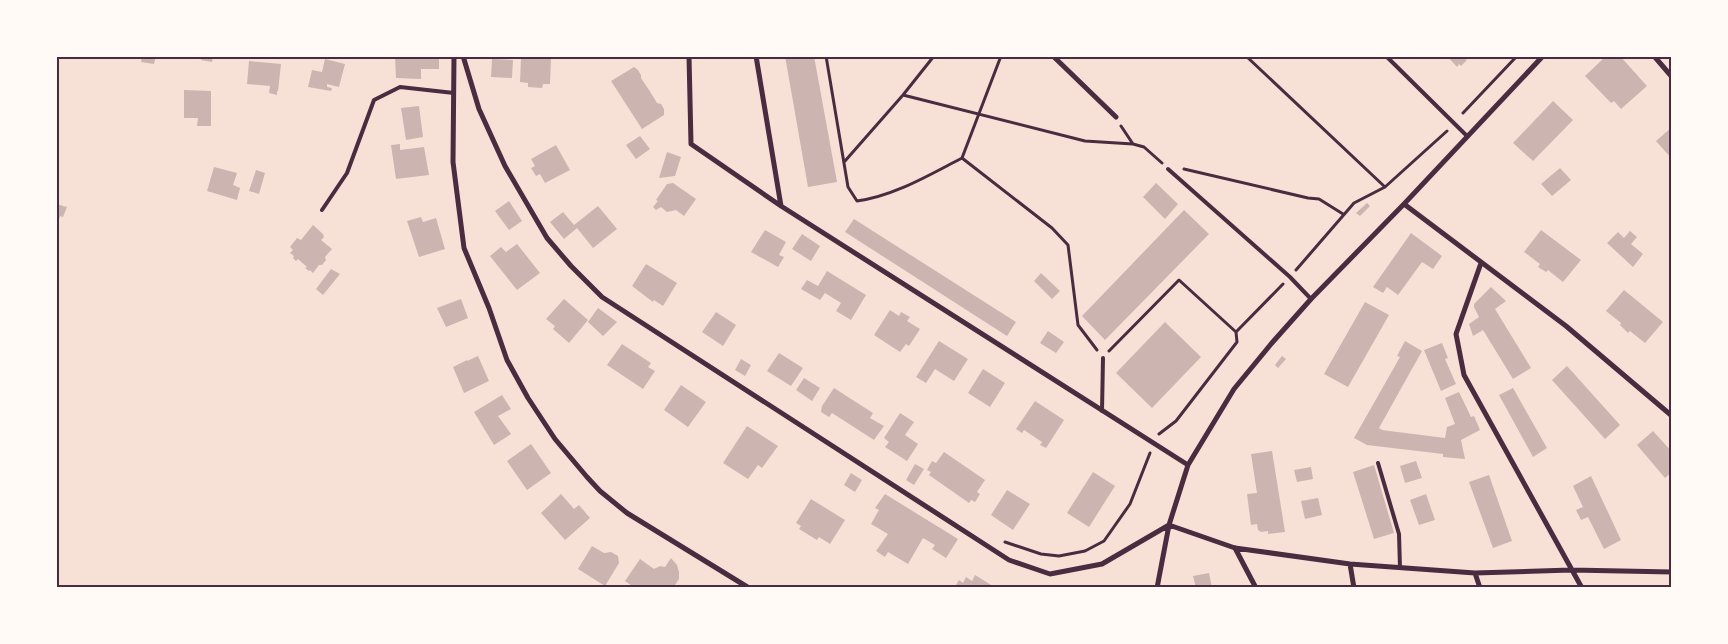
<svg xmlns="http://www.w3.org/2000/svg" width="1728" height="644" font-family="'Varela Round',sans-serif">
	<rect width="100%" height="100%" fill="#f7e1d7"/>
	<path fill="#ccb4b1" d="M142 56H156L154 64 141 62Z
		M202 56H213L212 62 201 60Z
		M395 56H439V69H421V79L396 78Z
		M785 56H814L837 182 808 187Z
		M1447 56H1467L1465 59 1467 60 1461 66 1459 64 1457 67Z
		M1606 56H1620L1647 86 1621 109 1614 101 1611 103 1585 76Z
		M521 58 551 59 550 84H543L542 88 528 87V83L520 82Z
		M325 59 345 64 339 87 327 84V87L332 88 331 91 308 87 312 70 322 72Z
		M492 59 513 60 512 78 491 77Z
		M249 61 281 64 278 91H277V95L269 93 270 86 247 84Z
		M634 67 638 70 641 75V78L649 90 657 103 661 104 664 109V115L642 129 611 81Z
		M184 90 211 91V126H197L198 118H184Z
		M1553 101 1573 120 1533 161 1513 143Z
		M419 106 423 137 406 140 401 108Z
		M1672 127V159L1656 141Z
		M640 136 650 149 636 159 626 145Z
		M400 144V150L424 147 429 175 396 179 391 145Z
		M556 145 570 170 545 183 540 174 536 176 531 168 535 166 531 159Z
		M667 152 681 157 675 176 659 178Z
		M214 167 237 173 233 185 240 188 237 200 207 191Z
		M1560 168 1571 180 1552 196 1541 184Z
		M256 170 265 173 259 194 249 191Z
		M673 183 696 199 684 216 676 210 667 212 661 207 656 210 653 207 658 201 656 200 667 184Z
		M1156 183 1178 204 1165 219 1143 197Z
		M509 201 522 221 509 230 495 211Z
		M1367 203 1370 206 1360 216 1356 213Z
		M56 204 67 207 63 217 60 216 57 225Z
		M598 206 617 229 593 248 577 228 564 239 550 222 563 212 574 225Z
		M1184 210 1209 234 1105 340 1082 316Z
		M421 217 423 222 436 218 445 249 419 257 407 221Z
		M854 219 1016 322 1007 336 845 232Z
		M313 225 323 234 324 237 321 240 332 249 325 257 326 260 322 265H319L313 273 310 270 309 271 305 268 307 267 298 259 296 261 293 258 294 256 290 253 293 250 290 247 297 238 301 240Z
		M765 230 786 242 779 255 784 257 778 267 751 252Z
		M1541 230 1581 260 1563 282 1548 270 1546 272 1538 267 1540 264 1524 252Z
		M1630 231 1637 237 1631 244 1643 254 1633 267 1607 243 1618 232 1624 238Z
		M1411 233 1442 256 1433 269 1422 262 1398 295 1387 287 1383 293 1373 287Z
		M802 234 820 246 811 261 792 249Z
		M517 244 540 273 517 290 490 256 501 247 506 252Z
		M646 264 677 283 663 306 654 300 653 302 632 286Z
		M331 269 340 274 323 295 316 289Z
		M827 271 866 295 851 320 836 311 841 303 825 293 820 300 801 289 807 280 818 286Z
		M1041 273 1060 291 1052 299 1034 281Z
		M1491 287 1506 301 1495 309 1531 368 1513 379 1483 330 1473 336 1469 324 1479 317 1474 307V304Z
		M1624 290 1663 322 1645 343 1630 331 1628 333 1620 325 1621 323 1606 311Z
		M461 299 468 318 446 327 437 308Z
		M564 299 588 320 569 343 553 329 555 326 546 319Z
		M1365 302 1389 315 1348 387 1324 374Z
		M598 308 617 322 603 336 588 322Z
		M890 310 899 316 901 312 910 317 907 321 920 329 909 346 906 344 900 352 874 335Z
		M716 312 736 325 723 346 702 332Z
		M1165 322 1201 357 1152 408 1116 373Z
		M1048 331 1064 342 1056 353 1040 343Z
		M939 341 968 359 954 381 935 369 926 383 916 377Z
		M1405 341 1422 351 1379 428 1382 430 1445 438 1447 427 1455 424 1445 398 1459 392 1471 417 1474 416 1480 430 1461 440 1465 459 1443 457V454L1367 445 1354 438 1400 357 1397 356Z
		M1442 343 1448 358 1445 359 1456 384 1441 391 1424 350Z
		M622 344 651 363 648 367 655 371 643 389 607 365Z
		M779 353 803 368 791 386 767 371Z
		M478 356 489 381 464 393 453 367 467 360V361Z
		M1282 356 1286 359 1278 368 1275 365Z
		M741 359 751 365 745 376 735 370Z
		M1567 366 1620 425 1605 439 1552 380Z
		M983 369 1005 383 990 407 968 393Z
		M804 378 820 388 812 401 796 390Z
		M681 385 706 402 688 427 664 410Z
		M834 388 873 413 870 418 884 426 874 440 832 413 829 417 821 412 822 406Z
		M1513 388 1547 448 1533 457 1499 395Z
		M502 395 511 409 498 416 511 434 494 445 474 412Z
		M1035 401 1064 420 1046 448 1040 445 1042 442 1024 430 1022 433 1016 429Z
		M900 413 914 422 905 435 918 444 907 461 885 447 889 442 884 438Z
		M747 426 778 446 762 468 758 465 748 479 723 463Z
		M1653 431 1672 452V472L1665 478 1637 445Z
		M531 444 551 473 527 490 507 461Z
		M1272 451 1285 532 1268 534V531L1261 532 1258 530 1257 524 1251 525 1247 494 1257 493 1251 454Z
		M944 452 985 480 977 492 980 494 975 502 971 500 969 503 929 475 931 472 927 470 932 461 936 463Z
		M1416 461 1422 478 1405 483 1400 466Z
		M915 464 924 469 914 485 906 480Z
		M1374 465 1394 533 1374 539 1353 472Z
		M1311 467 1313 479 1297 482 1294 470Z
		M1093 472 1115 486 1089 527 1067 513Z
		M851 473 862 480 855 492 844 485Z
		M1489 475 1512 541 1493 548 1469 482Z
		M1591 476 1621 540 1604 549 1588 517 1581 520 1576 510 1583 507 1573 486Z
		M1007 490 1030 504 1013 530 991 515Z
		M561 494 574 509 579 505 590 518 565 540 541 513Z
		M885 494 958 539 946 558 932 549 935 545 923 538 908 564 888 552 885 557 876 551 888 534 871 524 879 510 875 508Z
		M1426 494 1435 520 1419 525 1410 500Z
		M1318 498 1322 515 1305 519 1301 501Z
		M811 499 845 520 830 544 819 537 817 540 799 529 801 526 796 523Z
		M592 546 604 553 611 552 618 556 619 563 605 586 578 569Z
		M671 558 677 565 679 572V579L673 588H635L625 581 640 559 654 569 660 566 665 567Z
		M1209 573 1212 588H1196L1193 576Z
		M975 575 996 588H960L956 585 959 580 963 583 966 577 972 581Z"/>
	<g fill="none" stroke-linecap="round" stroke-linejoin="round">
		<path stroke="#4a2c40" stroke-width="3" d="M826 56 848 187 857 201C894 196 929 175 962 158
			M1001 56 962 158 1052 228 1068 245 1078 325 1097 350
			M1246 56 1385 187
			M903 95 1085 141 1133 144 1144 147 1162 163
			M1463 113 1517 56
			M1121 126 1133 144
			M845 161 903 95 934 56
			M1184 169 1308 198 1319 199 1343 214
			M1296 270 1354 203 1385 187 1447 131
			M1109 351 1179 280 1236 332
			M1159 434 1176 421 1237 342 1236 332 1283 284
			M1005 542 1041 554 1059 556 1085 551 1104 541 1130 504 1150 453"/>
		<path stroke="#4a2c40" stroke-width="4" d="M1386 56 1467 136
			M1168 169 1290 277 1311 299
			M322 210 347 173 374 100 400 87 454 93
			M1102 411 1103 358
			M1378 463 1399 534 1400 568"/>
		<path stroke="#4a2c40" stroke-width="5" d="M454 56 453 162 464 248 489 308 507 360 528 398 555 439 587 477 600 491 627 513 749 588
			M463 56 479 109 505 166 547 238 571 266 602 297 1009 560 1050 574 1102 564 1169 525
			M689 56 691 144 781 206 1188 465
			M756 56 781 206
			M1053 56 1116 117
			M1654 56 1672 77
			M1404 204 1566 326 1672 416
			M1481 263 1456 334 1464 375 1582 588
			M1169 525 1235 548 1350 564 1475 573 1571 570 1672 572
			M1235 548 1256 588
			M1350 564 1354 588
			M1475 573 1480 588
			M1157 588 1169 525 1188 465 1234 389 1271 344 1311 299 1404 204 1543 56"/>
	</g>
	<rect width="1728" height="644" fill="none" stroke="#fffaf5" stroke-width="115"/>
	<rect x="58" y="58" width="1612" height="528" fill="none" stroke="#4a2c40" stroke-width="2"/>
</svg>
